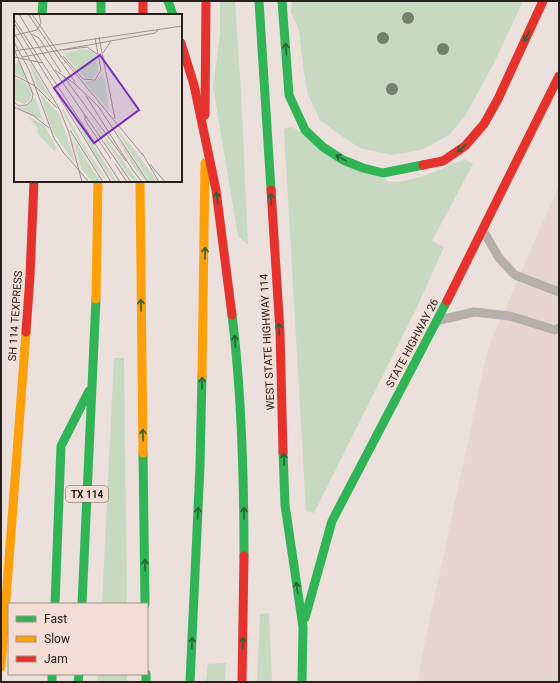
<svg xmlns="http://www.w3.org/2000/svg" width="560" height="683" font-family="Roboto,sans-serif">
	<rect width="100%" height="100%" fill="#ebe0db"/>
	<path fill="#e7d4d5" d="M559 185V682H418L421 660 488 348Z"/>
	<path fill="#c7d9c1" d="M220 1H235L241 92 248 245 238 236 213 87 220 34Z
		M292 1H523L494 63 465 116 449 135 421 150 392 155 360 148 340 135 320 120 308 95 304 73 299 30 291 12Z
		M292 127 389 182C416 182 441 169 465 159L473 164 432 241 444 247 418 305 314 513 306 511 284 129Z
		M114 358H124L127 604H102Z
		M269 613 272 682H257L260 614Z
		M226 663 225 682H206L208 664Z
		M98 674H127V682H97Z"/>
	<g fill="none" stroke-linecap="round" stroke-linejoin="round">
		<path stroke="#b5b0ae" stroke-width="9" d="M484 232 499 258 515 275 559 292
			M440 320 474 312 510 316 555 330 559 328"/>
		<path stroke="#30b455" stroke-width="9" d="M101 1V15
			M168 1 173 15
			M259 1 271 190
			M282 1 289 95 305 130 323 147 343 160 363 168 383 173 423 165
			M42 15 43 1
			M283 452 285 505 303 627 302 682
			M143 453 145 604
			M55 604 61 446 89 391
			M82 604 96 299
			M305 618 332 521 447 301
			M52 674V682
			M146 674V682
			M78 682 79 674
			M190 682 200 466 202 376"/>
		<path stroke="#ff9f0a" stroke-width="9" d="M140 181 143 453
			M96 299 98 181
			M202 376 205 163
			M1 667 26 332"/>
		<path stroke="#e5322d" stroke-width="9" d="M143 1V15
			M205 115 206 1
			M423 165 443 161 465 146 484 124 498 99 543 1
			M271 190 280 331 283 452
			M447 301 559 76
			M26 332 30 276 34 181"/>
		<path stroke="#30b455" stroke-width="9" d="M232 315C242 395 244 475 244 556"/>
		<path stroke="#e5322d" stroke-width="9" d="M181 43 194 85 216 190 232 315
			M242 682 244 556"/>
	</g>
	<g fill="#71816e">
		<circle cx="408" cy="18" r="6"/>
		<circle cx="383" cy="38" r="6"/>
		<circle cx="443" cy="49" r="6"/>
		<circle cx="392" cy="89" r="6"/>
	</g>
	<defs><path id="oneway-shaft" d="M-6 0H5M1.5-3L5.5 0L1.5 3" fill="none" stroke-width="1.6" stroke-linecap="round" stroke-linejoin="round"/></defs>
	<g stroke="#2b6336">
		<use href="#oneway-shaft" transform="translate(527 36) rotate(115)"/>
		<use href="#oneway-shaft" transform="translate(286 49) rotate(-94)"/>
		<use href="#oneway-shaft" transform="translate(462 148) rotate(141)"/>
		<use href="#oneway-shaft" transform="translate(341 158) rotate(-151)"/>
		<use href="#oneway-shaft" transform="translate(217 198) rotate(-98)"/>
		<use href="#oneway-shaft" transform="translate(271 199) rotate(-94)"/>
		<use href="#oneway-shaft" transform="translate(205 253) rotate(-89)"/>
		<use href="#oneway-shaft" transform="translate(141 305) rotate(-91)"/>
		<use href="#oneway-shaft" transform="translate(279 329) rotate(-93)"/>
		<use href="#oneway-shaft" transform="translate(235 341) rotate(-95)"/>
		<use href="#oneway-shaft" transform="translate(202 383) rotate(-89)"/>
		<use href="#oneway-shaft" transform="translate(143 435) rotate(-91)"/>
		<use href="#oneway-shaft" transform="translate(284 459) rotate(-92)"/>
		<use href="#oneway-shaft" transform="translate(198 513) rotate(-87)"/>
		<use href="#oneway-shaft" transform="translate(244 513) rotate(-90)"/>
		<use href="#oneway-shaft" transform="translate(145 565) rotate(-91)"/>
		<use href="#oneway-shaft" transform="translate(297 588) rotate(-98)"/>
		<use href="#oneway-shaft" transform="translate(192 643) rotate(-88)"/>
		<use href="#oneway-shaft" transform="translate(243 643) rotate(-89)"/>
	</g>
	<g text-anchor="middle" stroke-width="3.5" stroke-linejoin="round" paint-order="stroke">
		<rect fill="#f2ded4" stroke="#645953" stroke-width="1" x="66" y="486" width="42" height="16" rx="3"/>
		<g font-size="10" font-weight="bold" fill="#27201c">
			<text x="87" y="498">TX 114</text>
		</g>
		<g font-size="11" fill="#27201c" stroke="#f2ded4">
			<text transform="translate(15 316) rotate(-86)" y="4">SH 114 TEXPRESS</text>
			<text transform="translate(267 342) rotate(-93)" y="4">WEST STATE HIGHWAY 114</text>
			<text transform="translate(412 343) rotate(-62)" y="4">STATE HIGHWAY 26</text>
		</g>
	</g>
	<g transform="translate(14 14)">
		<rect width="168" height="168" fill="#ebe0db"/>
		<path d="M68 35 75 36 82 41 84 59 78 65 71 64 50 40ZM5 46 13 66 0 59V52ZM15 46 38 86 23 72ZM88 60 91 68 95 97 71 68 82 66ZM0 63 14 70 17 79 16 86 10 90 0 86ZM25 78 45 100 62 150 39 118ZM21 83 29 106 4 94 13 93ZM49 95 72 135 94 168 83 156 61 121 48 97ZM55 95 56 94 103 168H100L85 147ZM71 96 125 168H120L112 158ZM13 102 30 111 42 133 41 138 23 119 24 114ZM97 108 123 139 144 168H136ZM97 114 133 168 121 155ZM58 122 72 146 87 168H79L68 156Z" fill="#c7d9c1"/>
		<path fill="none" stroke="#9d938f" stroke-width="1" d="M5 0 31 43 117 168M14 0 61 68M18 0 46 41 128 140M0 5 106 168M0 9 97 168M0 19 46 96 55 119 68 168M18 20 25 24 47 58M2 21 23 16 27 9 25 0M85 23 101 105M0 28 15 56 40 124 49 138 75 168M0 35 19 80 18 86 13 91 5 92 0 88M49 36 73 33 83 40M0 37 168 12M89 39 97 27M49 42 69 65 81 66 87 56 81 24M0 43 29 49M8 43 141 19 145 15M41 56 61 70 84 92 134 168M0 61 21 72 43 94M50 63 112 147M72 82 118 155M0 93 20 102 35 114M71 101V106L97 145M56 116 89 168M128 139 145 168M101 150 113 168M136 150 151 168M118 155 128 168"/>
		<path fill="#7b2cbf" fill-opacity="0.15" stroke="#7b2cbf" stroke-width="2" d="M86 41 125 96 80 129 40 74Z"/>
		<rect width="168" height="168" fill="none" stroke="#27201c" stroke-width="2"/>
	</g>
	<rect width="560" height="683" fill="none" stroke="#27201c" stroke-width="4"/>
	<rect x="8" y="603" width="140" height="72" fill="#f2ded4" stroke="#a1928a"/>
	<rect x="16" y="616" width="20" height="6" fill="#30b455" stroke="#a1928a"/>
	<text x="44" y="623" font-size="12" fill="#27201c">Fast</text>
	<rect x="16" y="636" width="20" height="6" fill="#ff9f0a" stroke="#a1928a"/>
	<text x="44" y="643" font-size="12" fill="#27201c">Slow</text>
	<rect x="16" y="656" width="20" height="6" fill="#e5322d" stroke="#a1928a"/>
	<text x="44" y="663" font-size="12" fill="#27201c">Jam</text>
</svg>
